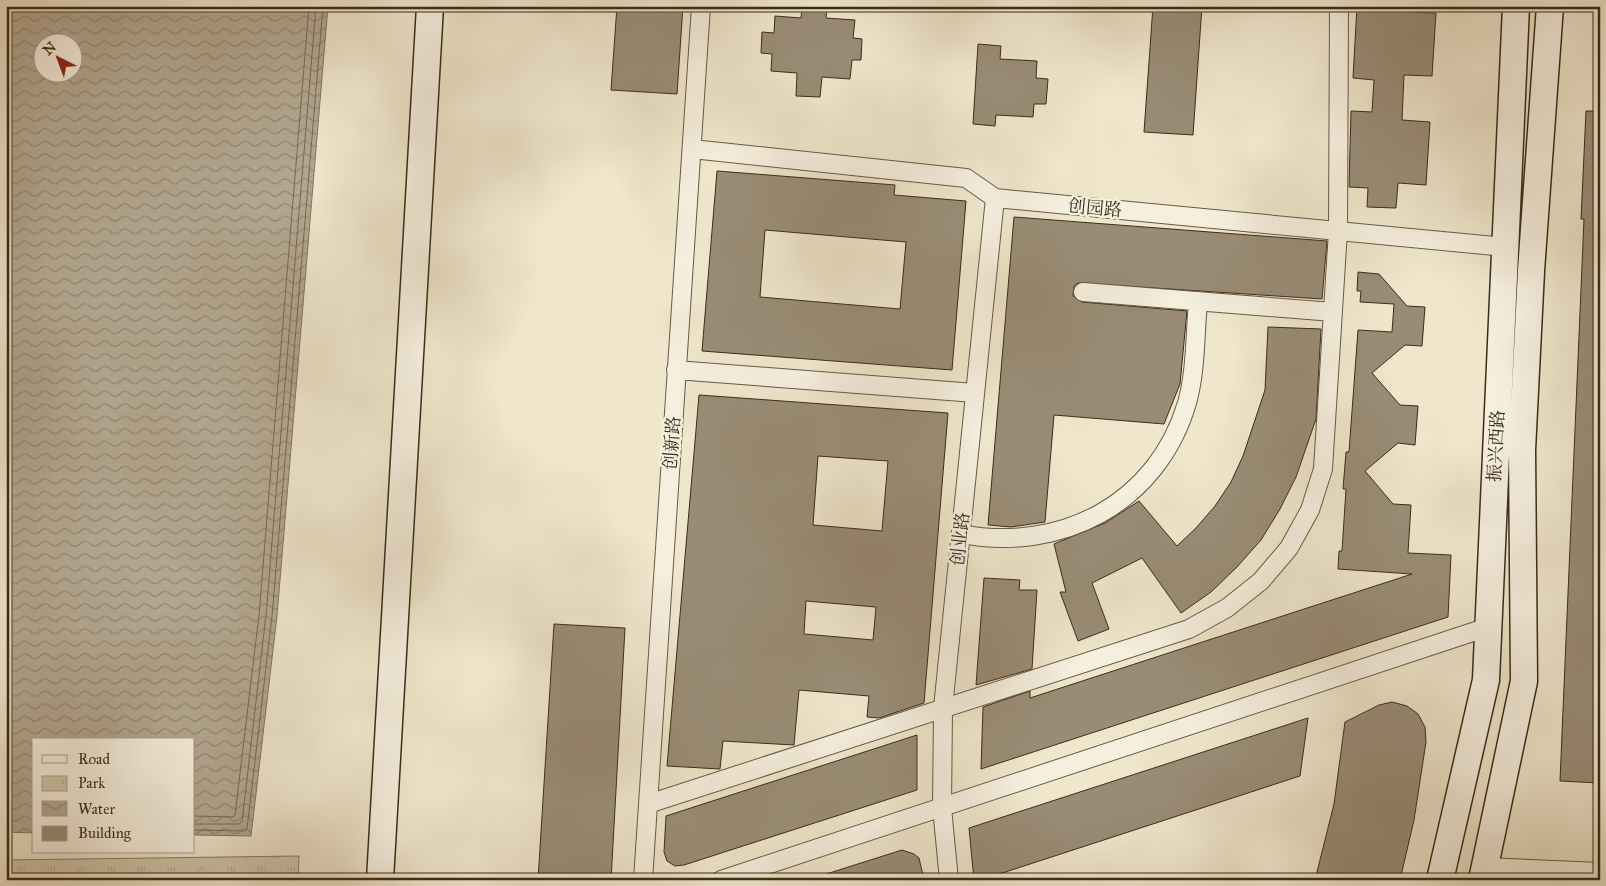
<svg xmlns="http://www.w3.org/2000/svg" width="1606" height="886" font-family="'IM FELL Great Primer','Noto Serif SC',serif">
	<defs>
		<pattern id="park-tufts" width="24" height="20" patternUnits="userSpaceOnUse" patternTransform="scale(1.25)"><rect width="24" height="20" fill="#d0c6ad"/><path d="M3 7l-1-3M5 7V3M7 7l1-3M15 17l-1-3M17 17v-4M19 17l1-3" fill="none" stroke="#b4aa94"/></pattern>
		<pattern id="water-waves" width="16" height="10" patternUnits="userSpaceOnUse" patternTransform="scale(1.25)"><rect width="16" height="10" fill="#b2a68f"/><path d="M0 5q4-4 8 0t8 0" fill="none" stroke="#928774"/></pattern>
	</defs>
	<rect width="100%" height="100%" fill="#efe6cc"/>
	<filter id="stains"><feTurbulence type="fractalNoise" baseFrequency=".004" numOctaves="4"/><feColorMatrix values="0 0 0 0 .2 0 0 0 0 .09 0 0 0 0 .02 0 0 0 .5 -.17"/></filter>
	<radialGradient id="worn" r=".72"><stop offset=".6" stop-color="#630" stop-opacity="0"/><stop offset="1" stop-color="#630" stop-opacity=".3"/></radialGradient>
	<path fill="url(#park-tufts)" stroke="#867862" d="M299 856 298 880H6V860Z"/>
	<path fill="url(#water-waves)" stroke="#82755f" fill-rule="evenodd" d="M6 6H328L277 616 251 836 194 835V740H34V833L6 832ZM42 42H72V72H42Z"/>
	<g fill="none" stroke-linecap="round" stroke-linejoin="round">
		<path stroke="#766854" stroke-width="1" d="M194 816 233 817 235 815 259 615 309 6
			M194 824H239L242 822 266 615 316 6
			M194 830 245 831 247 829 272 616 323 6"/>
	</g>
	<path fill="#998c76" stroke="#3b2b18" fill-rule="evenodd" d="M617 6H683L677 94 611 90Z
		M802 6H827L826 18 855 20 853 38 862 39 861 60H852L850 79 822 77 820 97 796 96 797 73 771 71 772 54 761 53 762 32 774 33 775 16 801 18Z
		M1153 6H1202L1193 135 1144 132Z
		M1357 6H1408V12L1436 13 1432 76 1404 75 1402 120 1430 122 1426 185 1398 183 1396 208 1367 207 1368 188 1349 187 1351 111 1372 112 1374 80 1353 78Z
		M978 44 1001 46 1000 59 1037 61 1036 78 1048 79 1046 104H1034L1033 117 996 115 995 126 973 124Z
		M1586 111H1600V783L1560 781 1584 219H1581Z
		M717 171 895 185 894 195 966 201 952 370 702 351ZM765 230 906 242 900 309 760 297Z
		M1014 217 1327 241 1322 299 1078 283 1074 286 1073 296 1082 302 1187 311 1180 384 1164 424 1054 415 1045 522 1011 527 988 525Z
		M1358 272 1379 274 1407 306 1425 307 1422 346 1405 345 1372 373 1400 405 1418 406 1415 445 1398 443 1365 471 1393 504 1411 505 1408 553 1451 555 1448 617 981 769 983 707 1030 691V698L1412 574 1338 569 1339 551H1342L1346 489H1343L1346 452H1349L1358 330 1392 332 1394 304 1360 302 1361 291H1357Z
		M1268 327 1321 329 1316 419 1296 477 1280 509 1261 540 1237 567 1211 592 1181 613 1142 558 1092 583 1109 629 1078 641 1060 592H1066L1054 544 1105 523 1139 501 1177 546 1196 528 1215 506 1231 482 1243 456 1265 390Z
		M699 395 948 413 924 703 879 718 867 717 869 696 799 690 794 745 723 741 720 769 667 766ZM818 456 888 461 882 531 813 525ZM806 601 876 607 873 640 804 634Z
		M984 578 1020 580 1019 590H1037L1032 669 976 685Z
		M554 624 625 628 611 880H538Z
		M1392 702 1407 706 1418 714 1425 727 1426 742 1414 820 1400 880H1315L1334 804 1345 722 1379 705Z
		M1308 718 1300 776 981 880H974L969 828Z
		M917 735V790L684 865 675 866 667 861 664 852 666 816Z
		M902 850 914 854 919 858 924 880H821L820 876Z"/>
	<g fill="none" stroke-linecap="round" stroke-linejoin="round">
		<g stroke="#685a45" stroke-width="20">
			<path id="street" d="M692 149 966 178 995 198 1505 247
				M1083 292 1333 312
				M676 370 975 393
				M961 534C1061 553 1157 504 1187 403 1196 371 1195 334 1198 301
				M648 804 1189 629 1227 608 1261 581 1289 548 1310 510 1323 469 1338 231 1339 6
				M1485 867 1600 872
				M643 880 701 6
				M721 880 1488 627
				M949 880 942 808 943 708 995 198"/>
		</g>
		<g stroke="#3b2b18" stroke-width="29">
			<path id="secondary" d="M380 880 430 6
				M1440 880 1486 680 1516 6
				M1482 880 1524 681 1522 450 1531 271 1550 6"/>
		</g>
		<use href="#street" stroke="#f5efde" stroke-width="18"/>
		<use href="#secondary" stroke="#f5efde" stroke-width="26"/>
	</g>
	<g text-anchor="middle" stroke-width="5" stroke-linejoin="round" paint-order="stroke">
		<g font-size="18" fill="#3b2b18" stroke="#f5efde">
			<text transform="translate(1095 208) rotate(5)" y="6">创园路</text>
			<text transform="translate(672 443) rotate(-86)" y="6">创新路</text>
			<text transform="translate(1496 446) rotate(-87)" y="6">振兴西路</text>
			<text transform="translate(960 539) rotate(-84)" y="6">创业路</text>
		</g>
	</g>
	<rect width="1606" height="886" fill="none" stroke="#efe6cc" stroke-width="25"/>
	<rect x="8" y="8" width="1591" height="871" fill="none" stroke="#3b2b18" stroke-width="2.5"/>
	<rect x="12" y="12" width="1581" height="861" fill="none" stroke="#3b2b18"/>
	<rect x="32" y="738" width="162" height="115" fill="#f5efde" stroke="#aba18f"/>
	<rect x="42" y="755" width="25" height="8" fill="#f5efde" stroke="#aba18f"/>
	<text x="78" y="764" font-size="15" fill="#3b2b18">Road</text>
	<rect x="42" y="776" width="25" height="15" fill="url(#park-tufts)" stroke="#aba18f"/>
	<text x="78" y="788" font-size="15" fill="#3b2b18">Park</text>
	<rect x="42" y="801" width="25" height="15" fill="url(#water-waves)" stroke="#aba18f"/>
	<text x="78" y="814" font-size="15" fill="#3b2b18">Water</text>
	<rect x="42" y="826" width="25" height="15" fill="#998c76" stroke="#aba18f"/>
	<text x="78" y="838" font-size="15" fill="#3b2b18">Building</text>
	<g transform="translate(58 58) rotate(318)"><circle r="24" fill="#f5efde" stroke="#aba18f"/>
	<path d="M0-4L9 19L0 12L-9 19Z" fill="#8f2418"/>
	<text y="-8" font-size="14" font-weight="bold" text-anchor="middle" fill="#3b2b18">N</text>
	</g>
	<rect width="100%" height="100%" filter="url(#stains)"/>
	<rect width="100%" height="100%" fill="url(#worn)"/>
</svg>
